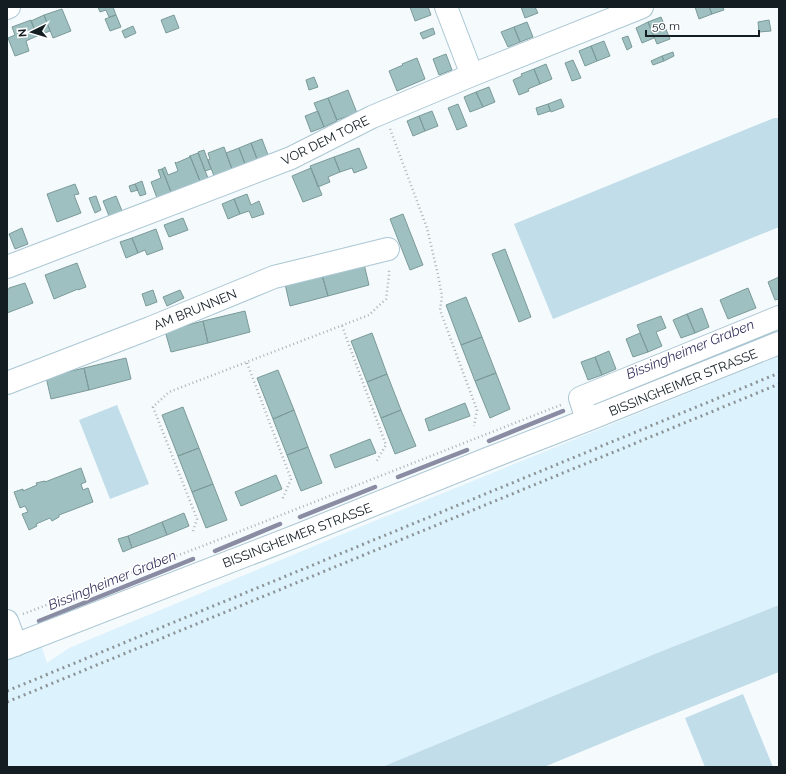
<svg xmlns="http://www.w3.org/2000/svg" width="786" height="774" font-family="Raleway,sans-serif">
	<rect width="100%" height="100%" fill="#f5fafd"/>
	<path fill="#dcf2fc" d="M779 356V605L657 653 382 767H7V658L41 644 47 663 69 648 350 531Z"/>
	<path fill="#c0dde9" d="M774 118H779V227L553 319 514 224Z
		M117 405 149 484 110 499 79 420Z
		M779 605V672L636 729 544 767H382L657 653Z
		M743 694 773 767H705L685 718Z"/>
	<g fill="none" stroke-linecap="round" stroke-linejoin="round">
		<path stroke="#898ca2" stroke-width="4.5" d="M489 441 563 411
			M398 477 467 450
			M300 517 375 487
			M215 551 280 524
			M39 621 193 559"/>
	</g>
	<path fill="#9fc0c0" stroke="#7b9a9a" d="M98 7H113L116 15 109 17 106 10 100 12Z
		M410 7H428L431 15 415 21Z
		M521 7H535L538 13 525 18Z
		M695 7H709L712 14 699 19Z
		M709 7H723L724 10 712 14Z
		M62 9 71 31 53 38 44 15Z
		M44 15 50 31 37 36 31 21Z
		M116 15 121 27 110 31 105 19Z
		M174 15 179 28 166 33 161 20Z
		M661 17 670 39 657 44 648 22Z
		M31 20 37 36 26 41 29 51 15 56 8 38 15 35 12 27Z
		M769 20 771 31 759 32 758 22Z
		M527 22 533 37 520 42 514 27Z
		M648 22 654 38 642 43 636 28Z
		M133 26 136 33 125 38 122 31Z
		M514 27 520 42 508 47 501 32Z
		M433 28 435 34 423 39 420 33Z
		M628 36 632 47 627 50 622 38Z
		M604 41 610 56 597 61 591 46Z
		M591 46 597 61 585 66 579 51Z
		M673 52 674 56 664 61 662 56Z
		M446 54 452 70 439 75 433 59Z
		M662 56 664 61 653 65 651 61Z
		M417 58 425 79 397 91 389 71 403 65 402 64Z
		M573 60 581 78 572 81 565 63Z
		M546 64 552 79 540 84 534 69Z
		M534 69 540 84 528 89 529 91 519 95 513 80 522 76 521 74Z
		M314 77 318 87 309 90 306 80Z
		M489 87 495 102 483 107 476 92Z
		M348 90 357 113 337 120 328 98Z
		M476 92 483 107 470 112 464 97Z
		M328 98 337 121 324 127 314 103Z
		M561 99 564 107 551 112 548 104Z
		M458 104 467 126 457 130 448 108Z
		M548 104 550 111 538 115 536 108Z
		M318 111 324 127 311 132 305 116Z
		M432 111 438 126 425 131 419 116Z
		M419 116 425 131 413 136 407 121Z
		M262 139 268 155 257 159 251 143Z
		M251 143 257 159 245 164 239 148Z
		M224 147 232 169 217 175H216L214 176 208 160 210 159 208 153Z
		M239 148 245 164 232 169 226 153Z
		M359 148 367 168 354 173 352 168 340 172 334 157Z
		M204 150 211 169 205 171 198 152Z
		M198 153 208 178 200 181 190 156Z
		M189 156H190L200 181 171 192 162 169 165 167 168 175 178 171 175 162 176 163 190 157Z
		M334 157 340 172 328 177 330 182 318 187 310 166Z
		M311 168 322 195 303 202 292 176Z
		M162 169 171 192 157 198 151 182 161 178 158 170Z
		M142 181 146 194 140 196 135 184Z
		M75 184 79 194 74 195 81 213 57 222 47 194Z
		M135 184 138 190 131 192 129 186Z
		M247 194 251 205 259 201 264 214 252 218 249 211 240 214 234 199Z
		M96 196 101 210 95 213 89 198Z
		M116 196 122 211 109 216 103 201Z
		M234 199 240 214 228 219 222 204Z
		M403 214 423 265 410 270 390 219Z
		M183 218 188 230 169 237 164 225Z
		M22 228 28 244 15 249 9 234Z
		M156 229 163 249 147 255 145 250 138 253 132 238Z
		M132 238 138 253 126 258 120 242Z
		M505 249 531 317 519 322 492 254Z
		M77 263 86 287 78 290V289L54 299 45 275Z
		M364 264 369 285 328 296 322 275Z
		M322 275 328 296 290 306 285 284Z
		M779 277V299L775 300 768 282Z
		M25 283 33 303 7 313V290L9 289V288Z
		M748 288 756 308 728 319 720 300Z
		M153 290 157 302 146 306 142 294Z
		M180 290 184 298 167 306 163 297Z
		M466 297 482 337 461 345 446 305Z
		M702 308 709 327 695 333 687 314Z
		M245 311 250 332 208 343 203 321Z
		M687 314 695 333 681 338 673 320Z
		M661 316 666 328 656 332 662 346 648 352 637 325Z
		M203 321 208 343 171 352 165 331Z
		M372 333 387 374 367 382 351 341Z
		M640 333 648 352 633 357 626 339Z
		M482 337 496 373 475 381 461 345Z
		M609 351 616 369 602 375 595 357Z
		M595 357 602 375 588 380 581 362Z
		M126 358 131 379 89 390 84 368Z
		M84 368 89 390 51 399 46 377Z
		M278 370 294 410 273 419 257 378Z
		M496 373 510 409 490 418 475 381Z
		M387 374 401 410 381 418 367 382Z
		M465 403 470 416 429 431 425 419Z
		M183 407 199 448 178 456 162 415Z
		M294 410 308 447 287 455 273 419Z
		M401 410 416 446 395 454 381 418Z
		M370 439 376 453 335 468 330 455Z
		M308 447 322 483 301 491 287 455Z
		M199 448 213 484 192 492 178 456Z
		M81 468 86 482 81 484 83 490 88 488 93 502 59 515V517L52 521 50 518 36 524 37 526 29 530 22 514 28 512 25 506 20 508 14 492 23 489V491L37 485 36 483 45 481V482Z
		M276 475 282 489 241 506 235 492Z
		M213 484 227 520 206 528 192 492Z
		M184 513 189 526 167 535 162 522Z
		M162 522 167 535 132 548 128 536Z
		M128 536 132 548 123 552 118 539Z"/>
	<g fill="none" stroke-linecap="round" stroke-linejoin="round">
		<g stroke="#abc7d3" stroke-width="24">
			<path id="minor" d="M446 7 472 75
				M7 8 9 7
				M7 267 291 158 372 117 472 75 642 7
				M7 383 150 328 274 277 388 249
				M587 420 580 398 779 317
				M7 621 16 645
				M7 648 296 536 487 459 587 420 779 343"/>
		</g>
		<path stroke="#acb2b6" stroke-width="2.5" stroke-dasharray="1 3" stroke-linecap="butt" d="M390 129 427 228 438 275 442 296 440 310 477 410 474 426
			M342 326 386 445 376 462
			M247 363 291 479 282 500
			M193 531 197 519 153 407 169 392 369 315 386 299 389 276V268
			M23 614 200 547 563 404"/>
		<use href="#minor" stroke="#fff" stroke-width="22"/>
		<path stroke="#8d9498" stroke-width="3" stroke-dasharray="2 4" stroke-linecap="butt" d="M7 691 779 373
			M7 702 779 384"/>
	</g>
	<g text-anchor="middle" stroke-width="3" stroke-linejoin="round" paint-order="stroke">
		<g font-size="13" fill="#131d22" stroke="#fff">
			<text transform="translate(325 140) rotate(-26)" y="5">VOR DEM TORE</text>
			<text transform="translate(195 309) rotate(-22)" y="5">AM BRUNNEN</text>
			<text transform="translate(683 382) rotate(-22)" y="5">BISSINGHEIMER STRASSE</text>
			<text transform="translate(297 535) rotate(-21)" y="5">BISSINGHEIMER STRASSE</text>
		</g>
		<g font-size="14" font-style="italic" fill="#3a3761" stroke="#fff">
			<text transform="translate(690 349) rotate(-22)" y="5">Bissingheimer Graben</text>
			<text transform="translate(112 580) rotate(-22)" y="5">Bissingheimer Graben</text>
		</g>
	</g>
	<rect width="786" height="774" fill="none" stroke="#131d22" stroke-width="16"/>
	<g transform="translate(32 32) rotate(265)" stroke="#ffffff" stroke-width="3" paint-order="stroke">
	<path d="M0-3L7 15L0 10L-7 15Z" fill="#131d22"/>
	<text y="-6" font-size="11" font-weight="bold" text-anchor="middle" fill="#131d22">N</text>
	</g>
	<path d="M646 30v6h113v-6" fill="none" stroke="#131d22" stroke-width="2"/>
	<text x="652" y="30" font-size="12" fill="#131d22" stroke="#ffffff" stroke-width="3" paint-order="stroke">50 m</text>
</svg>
